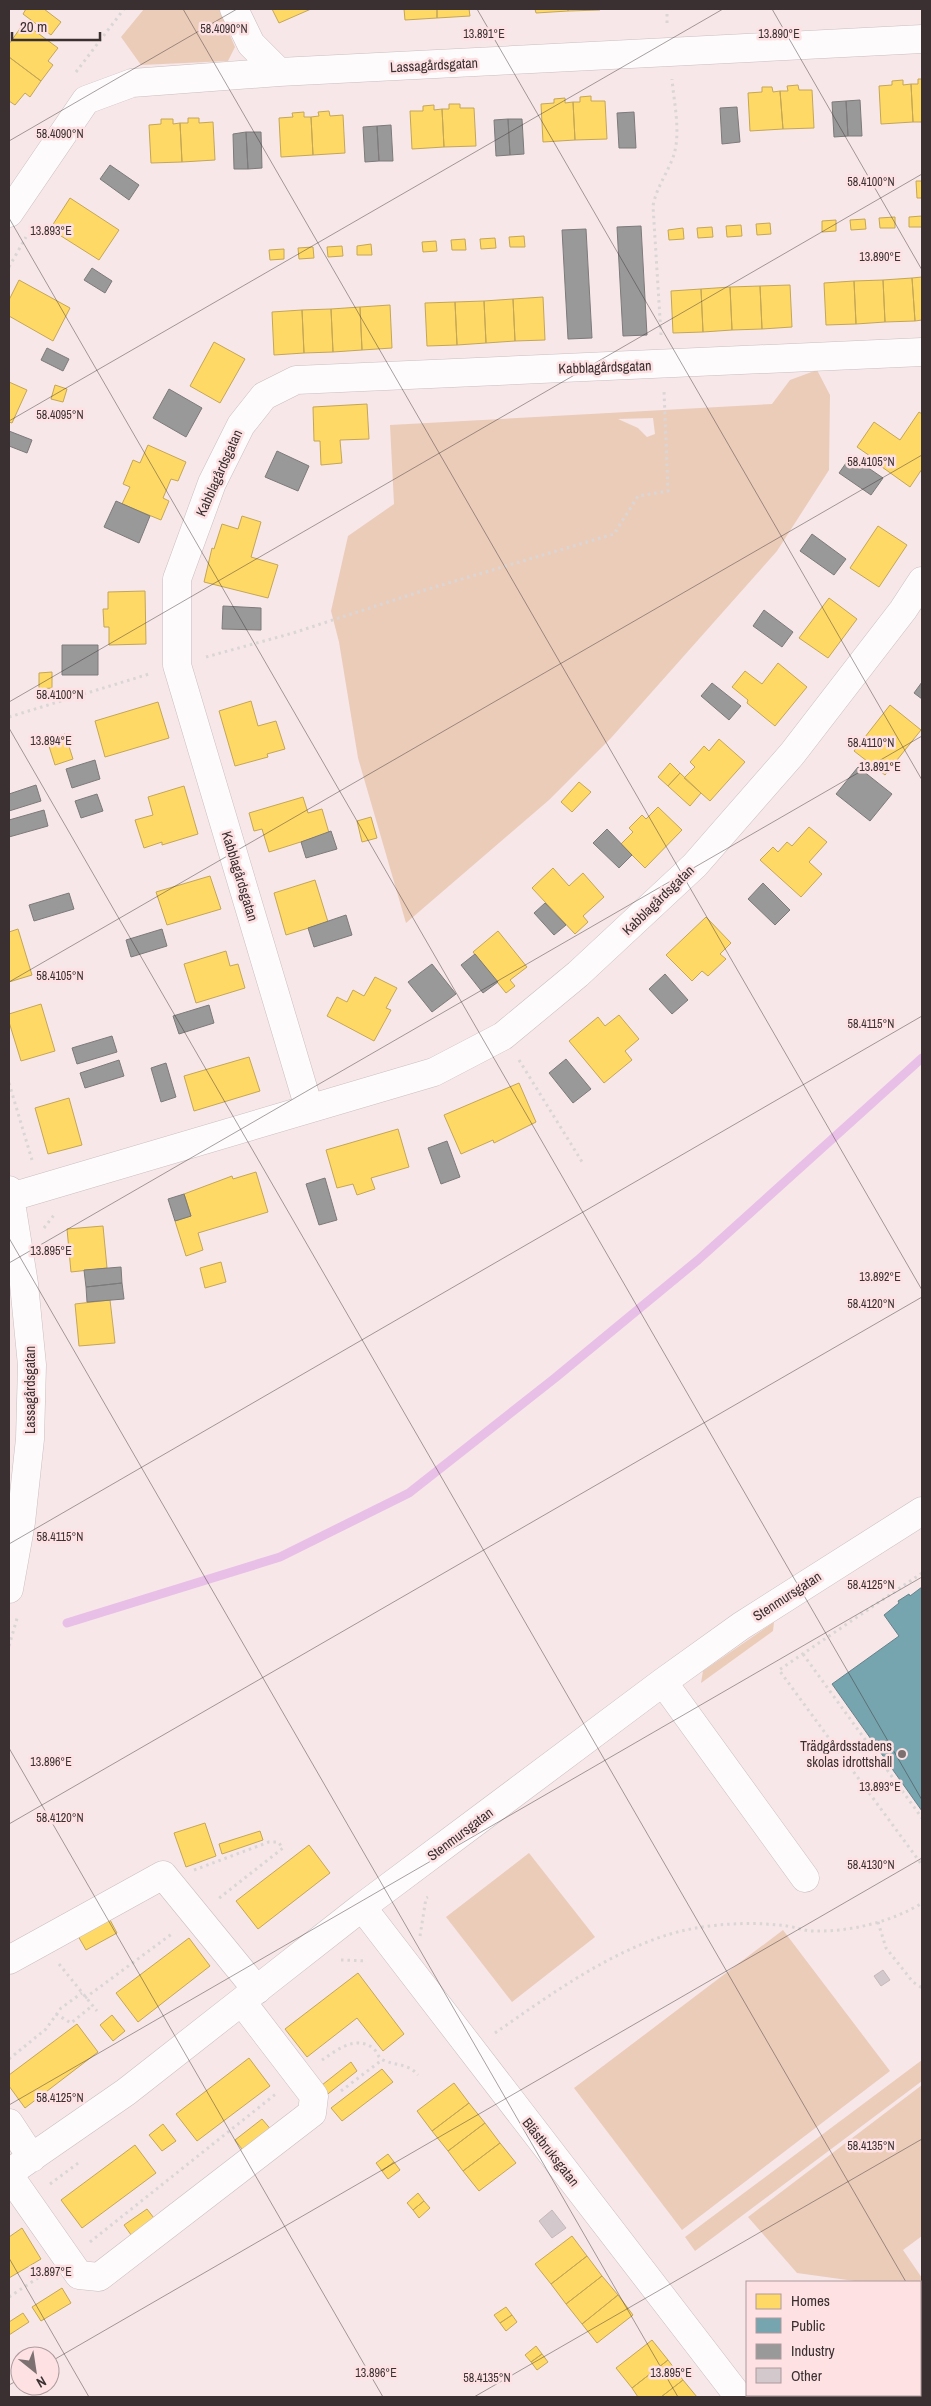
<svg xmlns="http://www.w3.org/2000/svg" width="931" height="2406" font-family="'Archivo Narrow',sans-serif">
	<rect width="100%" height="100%" fill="#f7e7e9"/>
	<path fill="#ebccb9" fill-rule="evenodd" d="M144 9H219L235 47 228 61 141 65 121 37Z
		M817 370 830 395 829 470 777 551 611 738 549 800 406 923 358 758 339 642 331 611 348 536 394 504 390 425 772 404 790 380ZM653 418 655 434 647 437 638 428 618 419Z
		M774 1622 773 1631 701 1683 703 1671Z
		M529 1853 595 1937 512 2002 446 1917Z
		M783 1930 890 2071 682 2230 574 2088Z
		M922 2060V2081L695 2251 685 2237Z
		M922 2085V2236L903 2250 922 2278V2287L920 2289V2282H862L797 2273 748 2217Z"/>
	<path fill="#ffd966" stroke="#c4a656" d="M26 9H44L61 22 51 35 23 14Z
		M272 9H311L279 23Z
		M404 9H437V18L405 20Z
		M437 9H469L470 16 437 18Z
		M535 9H568V11L536 13Z
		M568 9H600V10L568 11Z
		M24 23 58 48 48 61 53 65 41 81 9 57V44Z
		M9 57 41 81 30 97 25 93 15 105 9 101Z
		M918 79H922V122H913L911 84H918Z
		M903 80V85L911 84 913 122 881 124 879 86 892 85V81Z
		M798 85 799 90H812L814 128 783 129 780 91H788L787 86Z
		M762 87H772L773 92 780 91 783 129 750 131 748 93 762 92Z
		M591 96V101H605L607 139 575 140 573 102H580V97Z
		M565 98V103L573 102 575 140 543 142 541 104 554 103V99Z
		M449 104H460V108H474L476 146 444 147 442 109H449Z
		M434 105V110L442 109 444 147 412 149 410 111H423V106Z
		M329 111 330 116 343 115 345 153 313 155 311 117 319 116 318 112Z
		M304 112V117H311L313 155 281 157 279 118 293 117 292 113Z
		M188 118H199V123L213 122 215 160 182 162 180 123H188Z
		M161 119H173V124L180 123 182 162 151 163 149 125 161 124Z
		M916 181H922V198H917Z
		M70 198 119 230 99 260 50 229Z
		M922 216V227H909V217Z
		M895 217V228H880L879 218Z
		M865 219 866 229 851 230 850 220Z
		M836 220V231L822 232V221Z
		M770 223 771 234 757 235 756 224Z
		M741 225 742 236 727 237 726 226Z
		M712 227 713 237 698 238 697 228Z
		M683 228 684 239 669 240 668 230Z
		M524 236 525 247H510L509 237Z
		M495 238 496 248 481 249 480 239Z
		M465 239 466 250H452L451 240Z
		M436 241 437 251 423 252 422 242Z
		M371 244 372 255H357V246Z
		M342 246 343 256 328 257 327 247Z
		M313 247 314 258 299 259 298 248Z
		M284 249V259L270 260 269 250Z
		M922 277V320L915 321 912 278Z
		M912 278 915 321 885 322 883 280Z
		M19 280 70 308 53 341 9 316V300Z
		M883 280 885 322 856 324 854 281Z
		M854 281 856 324 826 325 824 283Z
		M790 285 792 327 762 329 760 286Z
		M760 286 762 329 732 330 730 287Z
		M730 287 732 330 703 332 701 289Z
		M701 289 703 332 673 333 671 291Z
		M543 297 545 340 515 341 513 299Z
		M513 299 515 341 486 343 484 301Z
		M484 301 486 343 457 345 455 302Z
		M455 302 457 345 427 346 425 303Z
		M390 305 392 348 362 350 360 307Z
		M360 307 362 350 333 352 331 309Z
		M331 309 333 352 304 353 302 310Z
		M302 310 304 353 274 355 272 312Z
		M214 342 245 359 220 403 190 386Z
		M9 382 27 390 12 423 9 422Z
		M55 385 67 389 63 402 51 399Z
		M367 404 369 439 340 440 342 463 321 465 320 441H314L313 407Z
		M919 412 922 414V469L910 487 882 467 883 465 857 447 874 422 900 440Z
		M148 445 186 462 178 481 171 479 163 498 169 501 161 520 122 504 130 487 123 484 133 460 140 463Z
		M242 516 261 522 251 557 278 565 268 598 204 582 212 548 214 549 222 524 238 529Z
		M878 526 907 545 879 587 850 568Z
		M145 591 146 644 109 645V627H104L103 609H108V592Z
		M829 598 857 619 828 658 799 638Z
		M778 663 807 687 775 726 747 703 748 700 732 687 745 671 762 684Z
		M52 672V688L39 689V673Z
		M251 701 258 726 276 721 285 749 267 754 268 757 235 766 219 711Z
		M158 702 169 738 105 757 95 721Z
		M890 705 921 730 885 775 854 751Z
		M65 734 73 759 55 765 47 740Z
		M719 739 745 762 710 801 684 778 695 767 690 762 704 746 709 751Z
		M670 763 680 773 668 786 658 777Z
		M680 773 701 793 690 806 668 786Z
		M579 782 591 792 572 812 561 802Z
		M184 786 198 834 162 845V842L144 848 135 820 153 815 148 797Z
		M303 797 308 813 322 809 329 833 269 852 262 829 254 831 249 813Z
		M658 807 682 830 645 868 621 844 633 832 629 828 642 815 646 819Z
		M371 817 377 838 362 842 357 821Z
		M809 827 827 842 809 862 822 874 801 897 760 860 773 847 778 852 787 842 792 846Z
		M553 868 569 886 583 873 604 897 583 916 588 922 575 934 532 888Z
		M210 876 221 909 167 925 156 892Z
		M315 880 328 922 286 935 274 893Z
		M706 917 731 943 720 954 726 959 708 976 702 971 692 981 666 955Z
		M18 929 32 975 9 982V932Z
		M498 931 527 967 510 980 515 986 506 993 473 952Z
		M226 951 230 966 238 964 245 988 196 1003 184 964Z
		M375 977 397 988 386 1008 391 1010 374 1041 327 1016 337 997 347 1002 353 990 364 996Z
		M41 1004 55 1051 21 1061 9 1022V1014Z
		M619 1015 639 1039 625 1051 632 1060 604 1083 569 1041 598 1017 605 1026Z
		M249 1057 260 1091 194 1111 184 1076Z
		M519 1083 536 1122 494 1143 493 1140 461 1154 444 1115Z
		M69 1098 82 1145 48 1154 35 1108Z
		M398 1129 409 1167 371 1178 375 1189 357 1195 353 1184 337 1188 326 1150Z
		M256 1172 268 1212 198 1233 203 1250 186 1256 175 1221 191 1216 184 1194 232 1176 233 1179Z
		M103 1226 107 1268 71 1272 67 1229Z
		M221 1262 226 1282 205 1288 200 1268Z
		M110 1300 115 1343 79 1346 75 1304Z
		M205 1823 216 1856 186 1867 174 1833Z
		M260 1831 263 1840 222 1854 219 1844Z
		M309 1845 330 1873 258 1929 236 1901Z
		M109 1918 117 1933 86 1950 78 1936Z
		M189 1938 210 1966 138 2022 116 1993Z
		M358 1973 404 2034 383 2051 357 2018 307 2057 285 2029Z
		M112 2015 125 2031 113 2041 100 2025Z
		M77 2024 98 2052 25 2108 9 2086V2075Z
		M249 2058 270 2086 197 2141 176 2114Z
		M351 2062 357 2071 324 2097 317 2089Z
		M382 2069 393 2082 342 2121 331 2108Z
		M454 2083 469 2103 432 2131 417 2111Z
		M469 2103 485 2123 448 2151 432 2131Z
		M262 2119 273 2132 245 2153 235 2140Z
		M485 2123 500 2143 463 2171 448 2151Z
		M163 2124 176 2141 162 2151 149 2135Z
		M500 2143 516 2163 479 2191 463 2171Z
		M135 2145 156 2173 82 2228 61 2200Z
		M388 2154 394 2162 382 2171 376 2163Z
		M394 2162 400 2170 388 2179 382 2171Z
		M418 2193 424 2201 413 2210 407 2203Z
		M424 2201 430 2208 419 2218 413 2210Z
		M147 2209 157 2222 134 2239 124 2225Z
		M22 2228 41 2259 9 2278V2237Z
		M572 2236 587 2256 551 2284 535 2264Z
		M587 2256 602 2276 566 2304 551 2284Z
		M602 2276 618 2295 582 2324 566 2304Z
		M62 2288 71 2303 41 2321 32 2307Z
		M618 2295 633 2315 597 2343 582 2324Z
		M506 2307 512 2315 500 2323 494 2315Z
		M23 2313 29 2322 9 2335V2322Z
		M512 2315 517 2322 506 2331 500 2323Z
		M652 2340 668 2360 632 2388 616 2368Z
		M536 2346 542 2354 531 2362 525 2355Z
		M542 2354 548 2362 537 2370 531 2362Z
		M668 2360 683 2380 661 2397H638L632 2388Z
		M683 2380 697 2397H661Z"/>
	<path fill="#76a5af" stroke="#648289" d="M922 1587V1811L832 1684 899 1636 884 1615 899 1603 898 1601 909 1594 910 1596Z"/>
	<path fill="#999" stroke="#7d7a7a" d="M860 100 862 136H848L846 101Z
		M846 101 848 136 834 137 832 102Z
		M737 107 740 142 722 144 720 108Z
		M634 112 636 148H619L617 113Z
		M508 119 510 155 496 156 494 120Z
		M508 119H522L524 154 510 155Z
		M391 125 393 161H379L377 126Z
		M377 126 379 161 365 162 363 127Z
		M246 132 248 169H234L233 134Z
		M246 132H261L262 168 248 169Z
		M110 165 139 185 129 200 100 179Z
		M641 226 647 335 623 336 617 227Z
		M586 229 592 338 568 339 562 230Z
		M92 268 112 281 105 293 84 280Z
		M47 348 69 359 63 371 41 360Z
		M169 389 202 408 186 437 153 418Z
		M9 431 32 440 27 453 9 446Z
		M277 451 309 466 298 491 265 477Z
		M851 456 883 478 871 495 839 473Z
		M116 501 150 516 139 543 104 527Z
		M812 534 846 559 834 575 800 551Z
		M223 606 261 608V630L222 629Z
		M764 610 793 632 782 647 753 626Z
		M62 645H98V675H62Z
		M922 682V699L914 693Z
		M712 683 741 706 729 720 701 696Z
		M95 760 100 779 72 788 66 769Z
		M858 767 892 794 870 821 836 794Z
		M36 785 41 801 9 811V794Z
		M97 794 103 811 81 818 75 801Z
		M44 810 48 826 9 837V820Z
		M607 829 632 855 619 868 593 843Z
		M331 831 337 849 306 858 301 842Z
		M763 883 790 910 775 925 748 899Z
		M69 893 74 909 34 921 29 905Z
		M545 903 566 925 554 935 534 913Z
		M346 915 352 935 314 947 308 928Z
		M162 929 167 946 131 957 126 940Z
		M475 954 498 982 483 993 461 965Z
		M432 964 456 994 432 1012 408 982Z
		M665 974 688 1000 672 1014 649 989Z
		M209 1005 214 1023 179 1034 173 1016Z
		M112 1036 117 1052 77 1064 72 1048Z
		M566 1059 591 1089 573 1103 549 1073Z
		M119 1060 124 1076 85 1088 80 1073Z
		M166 1063 176 1097 161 1102 151 1068Z
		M447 1141 460 1177 441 1184 428 1148Z
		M325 1178 337 1220 319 1225 306 1184Z
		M184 1194 191 1216 175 1221 168 1199Z
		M121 1267 122 1283 86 1287 84 1270Z
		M122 1283 124 1299 87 1302 86 1287Z"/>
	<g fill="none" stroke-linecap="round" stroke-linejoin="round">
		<path stroke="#e8bfe6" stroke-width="9" d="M67 1623 280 1557 409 1493 555 1378 698 1260 922 1058"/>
	</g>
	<path fill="#d3c8cb" stroke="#c4b8bb" d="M883 1970 890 1980 881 1986 874 1976Z
		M552 2210 566 2228 552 2238 539 2221Z"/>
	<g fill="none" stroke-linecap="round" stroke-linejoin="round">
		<g stroke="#cabebf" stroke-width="29">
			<path id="minor" d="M234 9 251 44 279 72
				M9 213 86 100 132 83 279 72 922 39
				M309 1108 177 665V579L212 483 241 425 264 396 296 380 922 352
				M9 1190 24 1284 32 1365 30 1439 21 1522 9 1589
				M11 1197 434 1072 503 1036 578 974 695 865 792 754 903 610 922 581
				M663 1682 805 1878
				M362 1907 739 2397
				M9 1960 163 1875 257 1990
				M9 2123 32 2158
				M9 2173 126 2092 362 1907 663 1682 741 1626 922 1511
				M9 2175 79 2275 99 2277 312 2113 314 2096 242 2002
				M920 2323 922 2321
				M920 2369 922 2372
				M826 2397 829 2395"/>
		</g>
		<path stroke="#dad6d6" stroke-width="3" stroke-dasharray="2.5 4" stroke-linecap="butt" d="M667 23V9
			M76 72 124 9
			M9 267 26 237
			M661 335 653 206C656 189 665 177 672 160 682 136 674 104 672 79
			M206 657 293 633 425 590 614 534 638 496 668 491 664 391
			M9 717 149 674
			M519 1060 584 1165
			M9 1083 32 1160
			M44 1228 54 1215
			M922 1573 779 1670 922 1865
			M9 1646 18 1615
			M803 1654 922 1818
			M194 1870 269 1842H278L283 1848 218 1899
			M878 1922 886 1948 913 1982 922 1988
			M420 1936 426 1898 428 1897
			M341 1960 367 1961
			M59 1964 97 2011
			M85 1998 173 1933
			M56 2014 71 2023 92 2006
			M495 2033C554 1992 625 1940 696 1928 725 1923 758 1922 787 1926 796 1927 804 1931 813 1931 849 1932 892 1922 922 1903
			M9 2059 46 2029 61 2008 82 1993
			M322 2060C337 2050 355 2035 373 2048 377 2051 378 2058 383 2060 396 2066 408 2063 418 2075
			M341 2091 382 2060
			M50 2184 81 2161
			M90 2242 277 2093
			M9 2297 44 2274
			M870 2397 873 2395"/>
		<use href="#minor" stroke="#fefbfc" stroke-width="28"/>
	</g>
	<path fill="none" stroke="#3b3031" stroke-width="1" stroke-opacity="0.45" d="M183 9 922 1290M477 9 922 780M772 9 922 270M9 141 237 9M9 218 922 1800M9 421 723 9M9 702 922 174M9 728 906 2282M9 982 922 455M9 1238 678 2397M9 1263 922 736M9 1544 922 1016M9 1748 383 2397M9 1824 922 1297M9 2105 922 1577M9 2258 89 2397M920 2306 922 2310M50 2362 922 1858M9 2385 20 2379M474 2397 922 2139"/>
	<circle fill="#7d7071" stroke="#fde1e3" stroke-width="2" cx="902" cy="1754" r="5"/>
	<g text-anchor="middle" stroke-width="5" stroke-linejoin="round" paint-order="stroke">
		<g font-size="14" fill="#3b3031" stroke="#fde1e3">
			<text transform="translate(434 65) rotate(-3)" y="5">Lassagårdsgatan</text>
			<text transform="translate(605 367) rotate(-2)" y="5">Kabblagårdsgatan</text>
			<text transform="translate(219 473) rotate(-66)" y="5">Kabblagårdsgatan</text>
			<text transform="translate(240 876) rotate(73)" y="5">Kabblagårdsgatan</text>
			<text transform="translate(658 900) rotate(-44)" y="5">Kabblagårdsgatan</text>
			<text transform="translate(30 1390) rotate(-90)" y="5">Lassagårdsgatan</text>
			<text transform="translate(787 1596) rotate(-33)" y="5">Stenmursgatan</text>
			<text transform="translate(460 1834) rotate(-37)" y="5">Stenmursgatan</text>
			<text transform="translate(551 2152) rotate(52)" y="5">Blästbruksgatan</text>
		</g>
		<g font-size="14" fill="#3b3031" stroke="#fde1e3" text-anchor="end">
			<text x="892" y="1751">Trädgårdsstadens<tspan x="892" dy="16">skolas idrottshall</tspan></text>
		</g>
	</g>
	<g font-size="12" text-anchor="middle" fill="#3b3031" stroke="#fde1e3" stroke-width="5" stroke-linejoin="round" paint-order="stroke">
		<text x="224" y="33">58.4090°N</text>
		<text x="779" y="38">13.890°E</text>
		<text x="484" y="38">13.891°E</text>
		<text x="60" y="138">58.4090°N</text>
		<text x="871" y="186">58.4100°N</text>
		<text x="51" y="235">13.893°E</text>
		<text x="880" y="261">13.890°E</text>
		<text x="60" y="419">58.4095°N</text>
		<text x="871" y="466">58.4105°N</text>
		<text x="60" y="699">58.4100°N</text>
		<text x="51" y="745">13.894°E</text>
		<text x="871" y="747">58.4110°N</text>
		<text x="880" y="771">13.891°E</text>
		<text x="60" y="980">58.4105°N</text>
		<text x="871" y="1028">58.4115°N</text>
		<text x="51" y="1255">13.895°E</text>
		<text x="880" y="1281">13.892°E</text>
		<text x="871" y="1308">58.4120°N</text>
		<text x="60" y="1541">58.4115°N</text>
		<text x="871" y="1589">58.4125°N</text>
		<text x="51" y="1766">13.896°E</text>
		<text x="880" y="1791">13.893°E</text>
		<text x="60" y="1822">58.4120°N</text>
		<text x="871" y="1869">58.4130°N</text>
		<text x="60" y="2102">58.4125°N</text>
		<text x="871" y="2150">58.4135°N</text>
		<text x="51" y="2276">13.897°E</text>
		<text x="376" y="2377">13.896°E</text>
		<text x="671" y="2377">13.895°E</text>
		<text x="487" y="2382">58.4135°N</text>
	</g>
	<rect width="931" height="2406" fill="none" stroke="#3b3031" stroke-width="20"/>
	<rect x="746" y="2281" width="175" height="115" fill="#fde1e3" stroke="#af9a9c"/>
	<rect x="756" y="2294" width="25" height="15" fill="#ffd966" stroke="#af9a9c"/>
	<text x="791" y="2306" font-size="15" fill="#3b3031">Homes</text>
	<rect x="756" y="2318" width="25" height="15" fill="#76a5af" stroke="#af9a9c"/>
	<text x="791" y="2331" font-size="15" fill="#3b3031">Public</text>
	<rect x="756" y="2344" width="25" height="15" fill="#999999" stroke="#af9a9c"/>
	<text x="791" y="2356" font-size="15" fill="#3b3031">Industry</text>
	<rect x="756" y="2368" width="25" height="15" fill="#d3c8cb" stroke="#af9a9c"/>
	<text x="791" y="2381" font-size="15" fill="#3b3031">Other</text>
	<g transform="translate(35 2371) rotate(150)"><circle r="24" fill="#fde1e3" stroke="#af9a9c"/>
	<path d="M0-4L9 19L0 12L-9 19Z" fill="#7d7071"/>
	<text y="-8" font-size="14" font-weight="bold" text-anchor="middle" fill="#3b3031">N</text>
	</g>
	<path d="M12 32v8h88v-8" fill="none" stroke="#3b3031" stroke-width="2.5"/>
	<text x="20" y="32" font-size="15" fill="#3b3031" stroke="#fde1e3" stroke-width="4" paint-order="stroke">20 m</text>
</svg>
